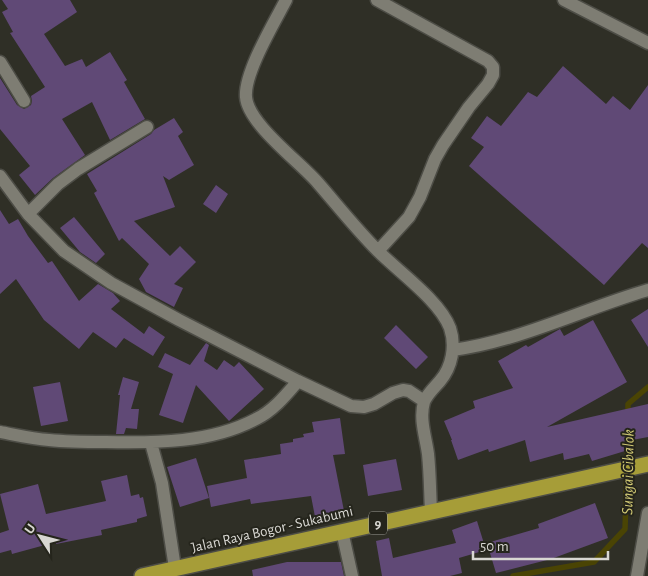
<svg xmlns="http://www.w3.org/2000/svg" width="648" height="576" font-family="'Alegreya Sans',sans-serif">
	<rect width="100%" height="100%" fill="#2f2f26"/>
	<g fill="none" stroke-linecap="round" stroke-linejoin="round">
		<path stroke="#4a4404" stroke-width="5.5" d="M628 416V404L648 387
			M513 576 594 562 625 529 628 435"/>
	</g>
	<path fill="#604976" d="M2 0H70L77 12 44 34 65 66 82 59 86 67 110 52 127 80 124 82 145 119 110 140 92 102 62 119 85 155 53 178 35 195 19 175 30 166 0 129V78L17 105 24 109 31 105 32 101 31 96 45 87 10 33 13 32 2 12 8 9Z
		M563 66 606 104 613 96 630 110 648 85V248L642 243 604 285 469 166 484 147 471 138 487 116 501 126 528 92 537 97Z
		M174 118 183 132 178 136 194 165 169 180 163 176 175 207 134 221 170 256 180 246 196 262 174 284 183 288 174 307 146 292 139 279 149 264 122 238 119 241 94 193 97 191 87 174 151 134 154 130Z
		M216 185 228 194 216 213 203 204Z
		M0 210 9 224 18 219 28 236 48 263 52 261 79 301 98 284 113 293 120 301 111 309 144 334 149 326 165 337 153 356 124 338 116 348 93 332 79 349 44 320 16 279 0 294Z
		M74 217 105 254 96 263 80 252 60 228Z
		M648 309V347L631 320Z
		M593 320 627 382 547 427 648 404V437L622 442 625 451 592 461 589 454 564 460 563 453 530 462 525 440 489 452 488 449 458 460 451 440H452L444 421 475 408 473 401 513 388 498 361 526 345 528 347 560 329 564 336Z
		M396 325 428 357 416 369 384 338Z
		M206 343 209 345 204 361 217 370 224 360 234 367 239 362 264 389 229 421 196 385 183 423 159 415 173 374 158 367 165 353 190 365Z
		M123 377 139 382 131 409H139L137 429 126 428 124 434H116L120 395H118Z
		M60 382 68 421 41 426 33 387Z
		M340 418 345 454 333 455 345 516 316 522 311 496 251 504 250 499 211 507 207 486 247 478 244 460 281 454 280 444 293 442V439L304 437 303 434 314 432 312 422Z
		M196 458 209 498 180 507 167 467Z
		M396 459 402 490 368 496 363 465Z
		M127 475 131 496 139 494 140 498 143 497 147 516 137 519V522L101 530 102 535 56 544V542L12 554 11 550 0 553V533L9 530 0 494 38 484 46 514 106 501 101 481Z
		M595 503 608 538 551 559 496 573 487 543 539 528 538 524Z
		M477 521 486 550 459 558 462 573 450 576H382L376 541 389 538 393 558 456 543 452 530Z
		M287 562H341L344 576H253L252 570Z"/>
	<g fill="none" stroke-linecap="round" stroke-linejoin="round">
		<g stroke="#4d4d46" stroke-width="15">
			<path id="minor" d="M286 0C274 23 244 73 246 97 248 124 300 162 318 183 338 206 357 230 378 251 399 272 440 301 450 328 456 346 452 367 440 381 434 388 427 394 424 402 419 419 426 438 428 454 430 473 430 492 431 511
				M377 0 488 61 493 67V75L488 84 469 107 443 145 435 159 420 197 409 217 378 251
				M564 0 648 43
				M0 62 24 101
				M0 176 28 214 64 251 111 283 179 320 298 381 351 406 364 407 374 404 393 393 403 390 409 391 424 401
				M28 214 58 184 78 169 147 127
				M453 350C520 341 583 309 648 290
				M0 432C16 435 33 439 49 440 68 442 87 442 106 442 156 443 211 443 256 419 273 411 286 395 298 381
				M151 443 162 483 175 568
				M342 531 352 576
				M637 576 648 513"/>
		</g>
		<g stroke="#4d4d46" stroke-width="18">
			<path id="highway" d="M142 576 648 464"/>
		</g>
		<use href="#minor" stroke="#7e7d73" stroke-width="12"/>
		<use href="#highway" stroke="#a69d38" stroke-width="15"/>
	</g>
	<g text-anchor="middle" stroke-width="4" stroke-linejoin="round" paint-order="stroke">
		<rect fill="#25251c" stroke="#a2a29b" stroke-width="1" x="369" y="511.5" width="18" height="23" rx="4"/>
		<g font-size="14" font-weight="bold" fill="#d8d7d2">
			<text x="378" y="528">9</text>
		</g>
		<g font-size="15" fill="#d8d7d2" stroke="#25251c">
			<text transform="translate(272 529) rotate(-13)" y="5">Jalan Raya Bogor - Sukabumi</text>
		</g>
		<g font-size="16" font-style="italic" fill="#d1c974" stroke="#25251c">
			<text transform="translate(627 472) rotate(-89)" y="6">Sungai Cibalok</text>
		</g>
	</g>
	<g transform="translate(40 536) rotate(306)" stroke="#25251c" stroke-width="4" paint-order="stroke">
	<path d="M0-4L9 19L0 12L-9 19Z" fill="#d8d7d2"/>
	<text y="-8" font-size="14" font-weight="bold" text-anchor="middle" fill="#d8d7d2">U</text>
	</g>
	<path d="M473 551v8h135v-8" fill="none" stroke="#d8d7d2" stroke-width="2.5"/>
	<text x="480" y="551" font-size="15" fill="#d8d7d2" stroke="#25251c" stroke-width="4" paint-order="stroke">50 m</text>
</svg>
